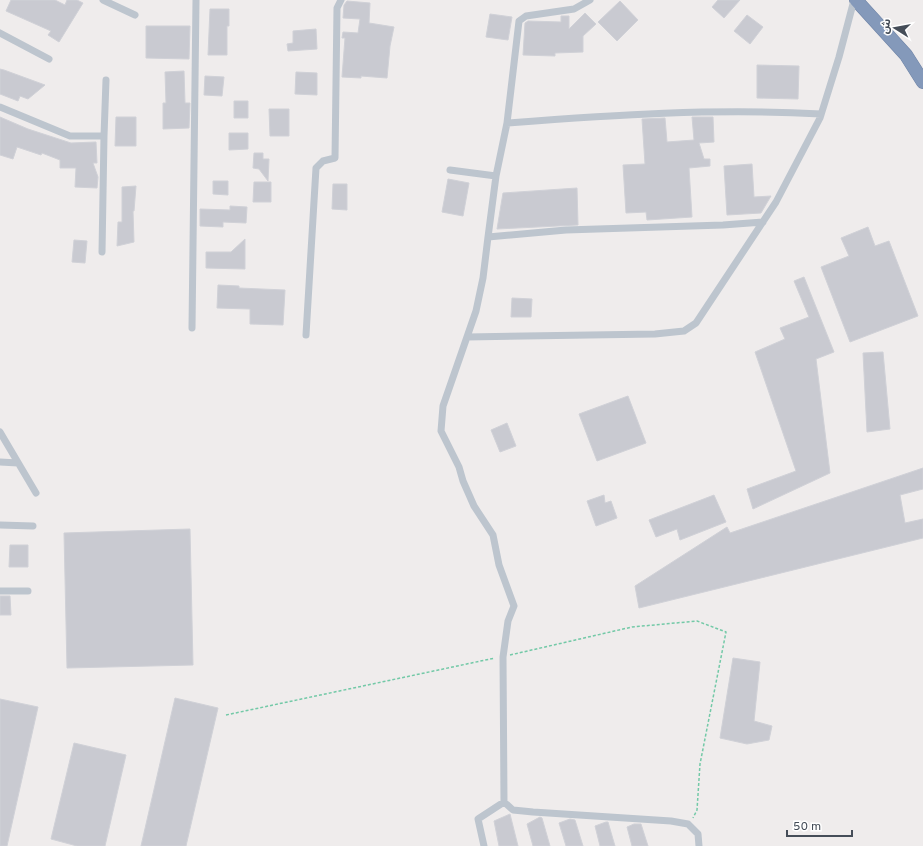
<svg xmlns="http://www.w3.org/2000/svg" width="923" height="846" font-family="Overpass,'Noto Sans Arabic',sans-serif">
	<rect width="100%" height="100%" fill="#efecec"/>
	<path fill="#c9cad1" stroke="#d0d1d7" d="M11 0H55L65 5 67 0H77L83 3 59 42 48 35 51 31 6 11Z
		M718 0H740L724 18 712 7Z
		M347 1 370 3 369 23 394 27 390 46 387 78 361 76V78L342 77 345 38H342L343 32 358 33 360 19 343 18 344 5Z
		M620 1 638 20 617 41 598 22Z
		M210 9H229V26H227V55H208Z
		M585 13 596 24 583 36V52L555 53V56L523 55 525 23 528 21 561 22V16H569V29Z
		M490 14 512 17 508 40 486 37Z
		M747 15 763 27 750 44 734 31Z
		M146 26H190L189 59 146 58Z
		M316 29 317 49 288 51 287 44 293 43V31Z
		M757 65 799 66 798 99 757 98Z
		M0 69 4 70 45 85 28 99 20 96 18 101 0 94Z
		M184 71 185 103H190L189 128 163 129V103H166L165 72Z
		M296 72 317 73V95L295 94Z
		M205 76 224 77 222 96 204 95Z
		M234 101H248V118H234Z
		M269 109H289V136H270Z
		M0 117 28 129 71 143 96 142 97 163H93L98 177 97 188 75 187 76 168H60V160L42 153 41 155 17 147 13 159 0 155Z
		M116 117H136V146H115Z
		M692 117H713L714 142 699 143 704 159H710V166L689 168 692 217 647 220 646 212 626 213 623 165 645 164 642 119 665 118 667 142 694 140Z
		M229 133H248V149L229 150Z
		M254 153H263V159H269L268 181 259 169 253 168Z
		M752 164 754 197 771 196 761 213 727 215 724 166Z
		M448 179 469 183 463 216 442 212Z
		M213 181H228V195L213 194Z
		M254 182H271V202H253Z
		M333 184H347V210L332 209Z
		M136 186 134 211H133L134 242 117 246 118 222H122V187Z
		M577 188 578 225 497 229 503 193Z
		M230 206 247 207 246 223 223 222V227L200 226V209L230 210Z
		M868 227 875 246 889 241 918 316 850 342 821 267 849 256 841 238Z
		M245 239V269L206 268V252H231Z
		M74 240 87 241 85 263 72 262Z
		M804 277 834 352 816 359 830 473 753 509 747 489 796 471 755 352 785 339 780 328 809 317 794 281Z
		M218 285 239 286V288L285 290 283 325 250 324V309L217 308Z
		M512 298 532 299 531 317H511Z
		M883 352 890 429 867 432 863 353Z
		M628 396 646 443 597 461 579 414Z
		M507 423 516 446 500 452 491 430Z
		M923 468V489L900 495 905 523 923 519V538L639 608 635 586 727 527 730 533Z
		M604 495 605 503 611 501 617 518 596 526 587 501Z
		M714 495 726 522 680 540 677 529 656 537 649 520Z
		M190 529 193 665 67 668 64 533Z
		M10 545H28V567H9Z
		M0 596H10L11 615H0Z
		M733 658 760 662 754 721 772 726 769 740 747 744 720 738Z
		M175 698 218 708 186 846H141Z
		M0 699 38 707 7 846H0Z
		M74 743 126 755 105 846H77L51 839Z
		M510 814 518 846H499L494 821Z
		M540 817 542 818 550 846H533L527 824Z
		M570 819 575 820 583 846H566L559 823Z
		M606 822H608L615 846H600L595 826Z
		M634 824H641L648 846H632L627 827Z"/>
	<g fill="none" stroke-linecap="round" stroke-linejoin="round">
		<g stroke="#6f84a6" stroke-width="14">
			<path id="highway" d="M856 0 906 55 923 82"/>
		</g>
		<path stroke="#73c9a7" stroke-width="1.5" stroke-dasharray="3 2" stroke-linecap="butt" d="M510 655 632 627 697 621 726 632 700 764 697 810 693 818
			M226 715 495 658"/>
		<path stroke="#bdc5ce" stroke-width="7" d="M103 0 135 15
			M0 33 49 59
			M0 107 70 136H104L102 252
			M507 123C612 115 716 108 821 114
			M104 136 106 80
			M450 170 496 176
			M488 237 496 176 507 123 519 21 526 16 574 9 590 0
			M192 328 196 0
			M306 335 316 168 323 161 335 158 337 8 341 0
			M467 337 655 334 684 331 696 323 776 202 820 118 839 57 854 0
			M0 432 36 493
			M0 462 18 463
			M0 525 33 526
			M0 591H28
			M504 802 513 810 533 812 671 821 688 824 698 834 699 846
			M484 846 478 819 504 802 503 657 508 621 514 606 499 565 493 535 474 506 463 481 459 467 441 431 443 406 476 311 483 278 488 237 566 230 723 225 763 222"/>
		<use href="#highway" stroke="#8499ba" stroke-width="13"/>
	</g>
	<g transform="translate(895 28) rotate(281)" stroke="#ffffff" stroke-width="3" paint-order="stroke">
	<path d="M0-3L7 15L0 10L-7 15Z" fill="#454d58"/>
	<text y="-6" font-size="11" font-weight="bold" text-anchor="middle" fill="#454d58">ش</text>
	</g>
	<path d="M787 830v6h65v-6" fill="none" stroke="#454d58" stroke-width="2"/>
	<text x="793" y="830" font-size="12" fill="#454d58" stroke="#ffffff" stroke-width="3" paint-order="stroke">50 m</text>
</svg>
